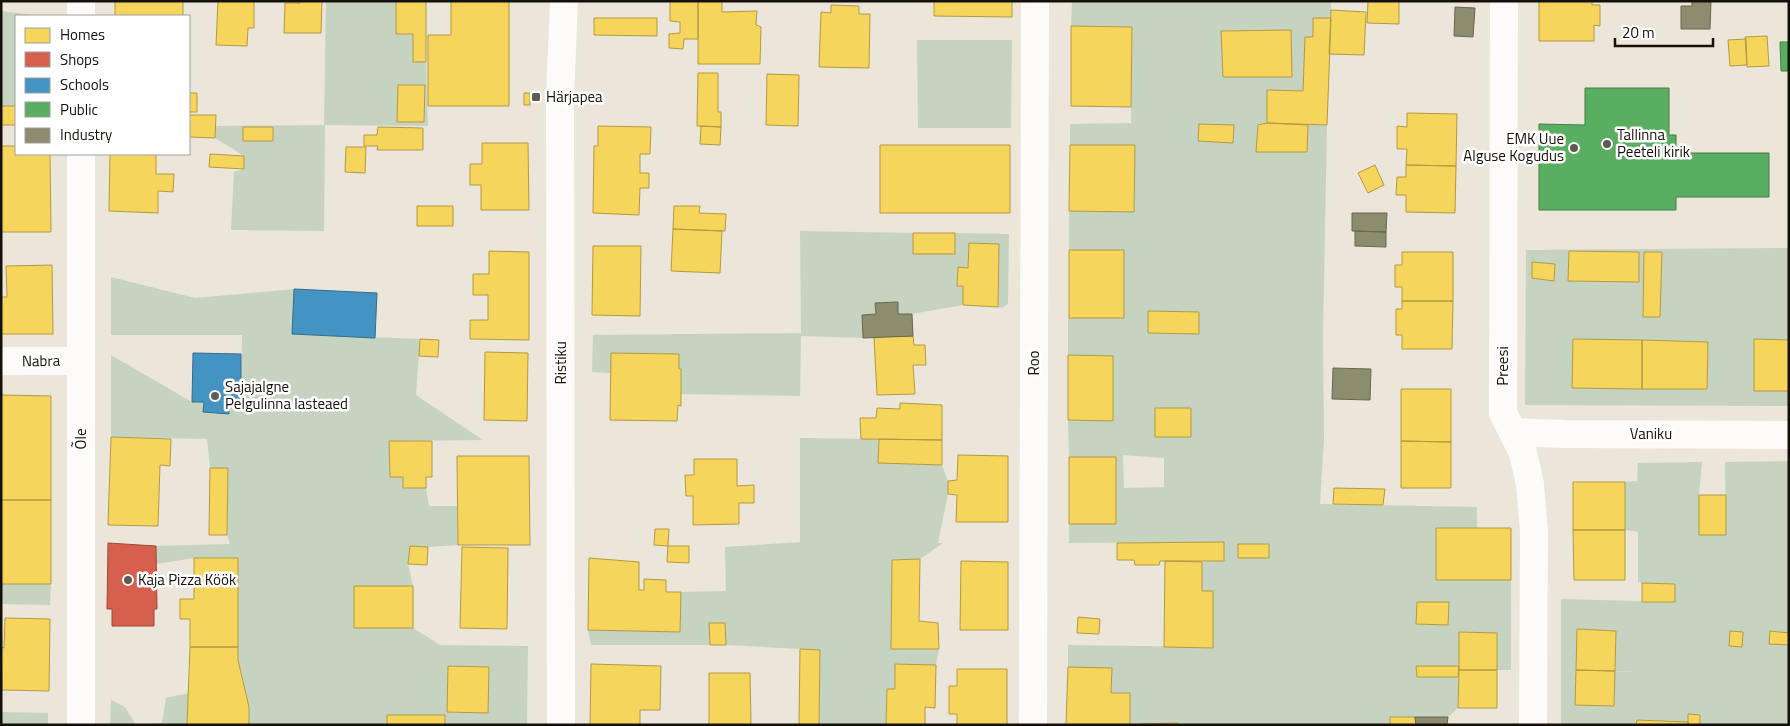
<svg xmlns="http://www.w3.org/2000/svg" width="1790" height="726" font-family="'Titillium Web',sans-serif">
	<rect width="100%" height="100%" fill="#ebe5da"/>
	<path fill="#c6d3c1" fill-rule="evenodd" d="M326 1H396L413 34V61L426 62 428 126 325 125 324 231 231 230 234 172 244 169V156L215 138V126L324 125ZM399 85 425 86 424 122 397 121ZM243 127H273V141H243Z
		M1072 1H1331V18H1314L1313 37 1303 91 1267 90V123L1258 125 1256 151 1306 152 1308 125H1327L1323 335 1324 439 1320 504 1477 507V529H1436V580H1511V670H1497V633L1459 632V666H1416L1417 677H1458V708L1448 717H1390V725H1178V723L1130 725V694L1111 693 1112 668 1068 667V645L1213 647V592L1202 591V562L1224 560V542L1069 543V524H1116V458L1069 457 1068 420H1113V356L1068 355V318H1124V250H1069V211L1134 212V145H1070V124L1131 123 1132 27 1071 26ZM1291 30V77H1224L1222 31ZM1199 124 1233 125 1232 143 1198 141ZM1149 311 1199 312 1198 334 1148 333ZM1123 455 1164 458V487L1124 488ZM1238 544H1269V558ZM1417 602H1449L1448 625 1416 624Z
		M1 11 41 16H16V106H1Z
		M917 40H1012L1011 128H918Z
		M800 231 913 233V254H954L955 233 1009 234 1008 304 1002 308 998 307 999 244 969 243 968 268H958L957 285 963 286V305L912 314H898V302L876 303V314L862 315 863 338 801 336 800 396 681 394V369H679L678 354 611 353V373L592 372 593 335 801 333Z
		M1789 248V340L1754 339V390L1789 391V406L1525 405 1526 250ZM1569 251 1639 252V282L1568 281ZM1644 253H1662L1660 317H1643ZM1532 262 1554 264V280L1532 278ZM1573 339 1708 342 1707 389H1642Z
		M111 277 195 298 294 289 292 334 420 339 416 395 483 440 389 441 390 477H403V488H426L429 506H457L458 545 428 547 410 546 408 564 413 586H354V627L413 628 440 645 528 646 527 725H445L444 715H387V725H249V707L238 660V559L194 558 156 564V546L230 544 227 535 228 468H210L207 439 111 437V355L192 402H204L203 412 228 414 229 403H241L242 335H111ZM448 666 489 667 488 713 447 712Z
		M800 438 879 439 878 463 942 465 948 481V494L938 543H943L920 559 892 560 891 649H939L936 665 895 664V689L887 690 886 725H819L820 650 726 645 725 623H709L710 645H591L588 630 680 632 681 592 726 591 725 547 800 542Z
		M1789 461V633L1770 631 1769 643 1789 645V725H1700V715L1688 714V722L1637 720 1636 725H1561V599L1675 602V584L1642 583 1638 582V532L1625 530V482L1637 481 1638 463 1702 462 1699 495V534H1726L1725 462ZM1577 629 1616 631 1615 671 1634 672 1576 670ZM1730 631 1743 632 1742 647 1729 646Z
		M1 584H51L50 605 1 604Z
		M189 693 187 725H154L162 723 166 698Z
		M111 700 125 707 136 725H110Z
		M1 712 48 713V725H1Z"/>
	<path fill="#f6d55c" stroke="#b29a43" d="M115 1H183V16H115Z
		M218 1H254V28H248L247 46 216 45Z
		M300 1H322L321 33H284L285 3H300Z
		M396 1H426V62H413V34H396Z
		M451 1H509V106H428V35H451Z
		M670 1H698V39H684L683 49 669 48V34L680 33V22L670 21Z
		M698 1H722V12L757 11 756 25 761 27 760 64H698Z
		M934 1H1012V17L934 16Z
		M1368 1H1399V24L1367 23Z
		M1539 1H1592V5H1600V26L1594 25V41H1539Z
		M831 5 859 6V14H870L869 68 819 67 821 12 831 13Z
		M1331 10 1366 12 1364 55 1329 54Z
		M594 18H657V36L594 35Z
		M1313 18H1331L1327 125 1267 123V90L1303 91 1305 37H1313Z
		M1071 26 1132 27 1131 107 1071 106Z
		M1291 30 1292 77H1223L1221 31Z
		M1767 36 1769 66 1747 67 1745 37Z
		M1746 39 1747 65 1730 66 1728 40Z
		M698 73H718V112H721V127L697 126Z
		M767 74 799 75 798 126 766 125Z
		M398 85H425L424 122H397Z
		M189 93H197V112H189Z
		M524 93H530V105H524Z
		M1 106H16V125H1Z
		M1407 113 1457 114 1456 166 1406 165 1407 149H1397V126L1407 127Z
		M189 115H216L215 138 189 137Z
		M1267 123 1308 125 1307 152H1256L1258 125Z
		M1199 124 1234 125 1233 143 1198 141Z
		M598 126 651 127 650 154H640V173H649V188H640L639 215 593 213 594 146H598Z
		M701 126 721 127 720 145 700 144Z
		M243 127H273V141H243Z
		M378 127 423 128V150H377L378 146H364V135H377Z
		M482 143H528L529 210H481V185H470V164H482Z
		M880 145H1010V213H880Z
		M1070 145H1135L1134 212 1069 211Z
		M1 146H16V154H50L51 232H1Z
		M346 147H366L365 173 345 172Z
		M110 154H156V174H174L173 192 158 191V213L109 211Z
		M210 154 244 156V169L209 167Z
		M1375 165 1384 185 1368 193 1358 173Z
		M1406 165 1456 166 1455 213 1406 212V195H1396L1397 177H1406Z
		M417 206H453V226H417Z
		M674 206H700L699 213 726 214 725 231 673 229Z
		M673 229 722 231 720 273 671 271Z
		M913 233H955V254H913Z
		M969 243 999 244 998 307 963 305V286H957L958 267 968 268Z
		M593 246H641L640 316 592 315Z
		M1069 250H1124V318H1069Z
		M489 251 529 252V340L470 339V320H488V295H473V274H489Z
		M1569 251 1639 252V282L1568 281Z
		M1402 252H1453V301H1402V287H1395V265H1402Z
		M1644 252H1662L1660 317H1643Z
		M1532 262 1555 264 1554 281 1532 278Z
		M52 265 53 334H1V297H7L6 266Z
		M1402 301H1453L1452 349H1402V335H1396V309H1402Z
		M1148 311 1199 312V334L1148 333Z
		M913 336 914 345H925L926 365H913L915 394 877 395 874 337Z
		M420 339 439 340 438 357 419 356Z
		M1573 339 1642 340V389L1572 388Z
		M1754 339 1789 340V391H1754Z
		M1642 340 1708 342 1707 389H1642Z
		M485 352 528 353 527 421 484 420Z
		M611 353 679 354V369H681V406L678 405 677 421 610 420Z
		M1068 355 1113 356V421L1068 420Z
		M1401 389H1451V442L1401 441Z
		M1 395 51 396V500H1Z
		M900 403 942 405V440L861 439 860 418H876L877 408 900 409Z
		M1155 408H1191V437H1155Z
		M111 437 171 439 170 466 160 465 158 526 108 525Z
		M879 439 942 440V465L878 463Z
		M389 441H432V477H426V488H403V477H390Z
		M1401 441 1451 442V488H1401Z
		M958 455 1008 456V522H956L957 495 948 494V481L957 480Z
		M457 456H529L530 545H458Z
		M1069 457H1116V524H1069Z
		M694 459H737V486L754 485V503H739V524L693 525V496H686L685 475H694Z
		M210 468H228L227 535H209Z
		M1573 482H1625V530H1573Z
		M1334 488 1385 489 1383 505 1333 504Z
		M1699 495H1726V535H1699Z
		M1 500H51V584H1Z
		M1436 528H1511V580H1436Z
		M655 529H669L668 546 654 545Z
		M1573 530H1625V580H1574Z
		M1224 542V561H1160L1159 565H1135L1134 560H1117V543Z
		M1238 544H1269V558H1238Z
		M410 546 428 547 427 565 408 564Z
		M668 546H689V563L667 562Z
		M462 547 508 548 507 629 460 628Z
		M194 558H238V647H190V619H180V599H194Z
		M589 558 639 562V590H644V579L666 580V592H681L680 632 588 630Z
		M920 559 919 621 938 623 939 649H891L892 560Z
		M961 561 1008 562V630H960Z
		M1165 561 1202 562V591H1213V648L1164 647Z
		M1642 583 1675 584V602H1642Z
		M354 586H413V628H354Z
		M1417 602H1449L1448 625 1416 624Z
		M1078 617 1100 619 1099 634 1077 633Z
		M5 618 50 619 49 691 2 690 1 647 4 648Z
		M709 623H725L726 645H710Z
		M1577 629 1616 631 1615 671 1576 670Z
		M1730 631 1743 632 1742 647 1729 646Z
		M1770 631 1789 633V645L1769 644Z
		M1459 632 1497 633V670H1459Z
		M190 647H238V660L249 707V725H187Z
		M800 649 820 650 819 725H799Z
		M591 664 661 666 660 710H640V725H590Z
		M895 664 936 665 935 708 925 707V725H886L887 689H895Z
		M448 666 489 667 488 713 447 712Z
		M1416 666H1459L1458 677H1417Z
		M1068 667 1112 668 1111 693H1130V725H1066Z
		M957 669H1007V725H957V714H949V686H957Z
		M1459 670H1497V708H1458Z
		M1576 670 1615 671 1614 706 1575 705Z
		M709 673H750L751 725H709Z
		M1688 714 1700 715V725H1688Z
		M387 715H445V725H387Z
		M1390 717H1415L1416 725H1390Z
		M1637 720 1688 722V725H1636Z
		M1178 723V725H1140V724Z"/>
	<path fill="#d6604d" stroke="#9c4839" d="M108 543 156 546 157 609H154V626H112V609H107Z"/>
	<path fill="#4393c3" stroke="#356c8c" d="M294 289 377 293 375 338 292 334Z
		M193 353 241 354V404L229 403V414L203 412 204 402H192Z"/>
	<path fill="#5aae61" stroke="#457f47" d="M1780 42H1789V71H1781Z
		M1585 88H1669V135H1676V153H1769V197H1676V210H1539V124L1585 125Z"/>
	<path fill="#8c8c6e" stroke="#686750" d="M1692 1H1711L1710 29H1681V6H1692Z
		M1455 7 1475 8 1473 37 1454 36Z
		M1352 213H1387L1386 232 1352 231Z
		M1355 231 1386 232V247L1355 246Z
		M898 302V314H912L913 336 863 338 862 315 876 314 875 303Z
		M1333 368 1371 369 1370 400 1332 399Z
		M1415 717H1448L1447 725H1416Z"/>
	<g fill="none" stroke-linecap="round" stroke-linejoin="round">
		<path stroke="#fcfbf9" stroke-width="28" d="M81 1V16
			M1504 1 1503 413 1523 453 1530 484 1534 532 1533 725
			M1 361H81
			M1513 432 1564 434 1789 435
			M81 725V154
			M1033 725 1035 1"/>
		<path stroke="#fcfbf9" stroke-width="28" d="M561 725 560 97 564 1"/>
	</g>
	<g fill="#5f5b53" stroke="#fff" stroke-width="2">
		<rect x="531" y="92" width="10" height="10" rx="2.5"/>
		<circle cx="1607" cy="144" r="5"/>
		<circle cx="1574" cy="148" r="5"/>
		<circle cx="215" cy="396" r="5"/>
		<circle cx="128" cy="580" r="5"/>
	</g>
	<g text-anchor="middle" stroke-width="5" stroke-linejoin="round" paint-order="stroke">
		<g font-size="15" fill="#14100a" stroke="#fff" text-anchor="start">
			<text x="546" y="102">Härjapea</text>
			<text x="1617" y="140">Tallinna<tspan x="1617" dy="17">Peeteli kirik</tspan></text>
			<text x="1564" y="144" text-anchor="end">EMK Uue<tspan x="1564" dy="17">Alguse Kogudus</tspan></text>
			<text x="225" y="392">Sajajalgne<tspan x="225" dy="17">Pelgulinna lasteaed</tspan></text>
			<text x="138" y="585">Kaja Pizza Köök</text>
		</g>
		<g font-size="15" fill="#14100a" stroke="#fff">
			<text transform="translate(41 361) rotate(-1)" y="5">Nabra</text>
			<text transform="translate(561 363) rotate(-90)" y="5">Ristiku</text>
			<text transform="translate(1034 363) rotate(-90)" y="5">Roo</text>
			<text transform="translate(1503 366) rotate(-90)" y="5">Preesi</text>
			<text x="1651" y="439">Vaniku</text>
			<text transform="translate(81 439) rotate(-90)" y="5">Õle</text>
		</g>
	</g>
	<rect width="1790" height="726" fill="none" stroke="#14100a" stroke-width="5"/>
	<rect x="15" y="15" width="175" height="140" fill="#ffffff" stroke="#a19f9d"/>
	<rect x="25" y="28" width="25" height="15" fill="#f6d55c" stroke="#a19f9d"/>
	<text x="60" y="40" font-size="15" fill="#14100a">Homes</text>
	<rect x="25" y="52" width="25" height="15" fill="#d6604d" stroke="#a19f9d"/>
	<text x="60" y="65" font-size="15" fill="#14100a">Shops</text>
	<rect x="25" y="78" width="25" height="15" fill="#4393c3" stroke="#a19f9d"/>
	<text x="60" y="90" font-size="15" fill="#14100a">Schools</text>
	<rect x="25" y="102" width="25" height="15" fill="#5aae61" stroke="#a19f9d"/>
	<text x="60" y="115" font-size="15" fill="#14100a">Public</text>
	<rect x="25" y="128" width="25" height="15" fill="#8c8c6e" stroke="#a19f9d"/>
	<text x="60" y="140" font-size="15" fill="#14100a">Industry</text>
	<path d="M1615 38v8h98v-8" fill="none" stroke="#14100a" stroke-width="2.5"/>
	<text x="1622" y="38" font-size="15" fill="#14100a" stroke="#ffffff" stroke-width="4" paint-order="stroke">20 m</text>
</svg>
